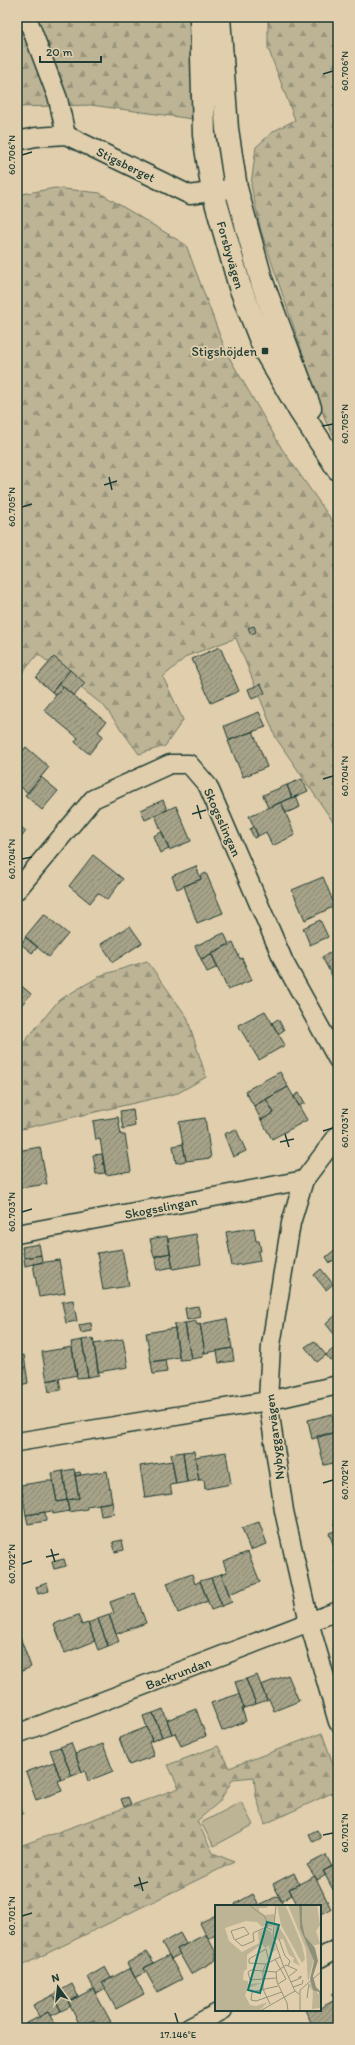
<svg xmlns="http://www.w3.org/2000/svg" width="355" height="2045" font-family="Itim,sans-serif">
	<defs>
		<pattern id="forest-firs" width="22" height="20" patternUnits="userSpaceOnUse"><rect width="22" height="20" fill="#bdb496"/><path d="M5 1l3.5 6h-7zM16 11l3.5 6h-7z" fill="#99947b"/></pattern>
		<pattern id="building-hatch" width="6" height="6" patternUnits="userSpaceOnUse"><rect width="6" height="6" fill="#a7a389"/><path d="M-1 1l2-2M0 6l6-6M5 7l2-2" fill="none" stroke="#878671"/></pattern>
	</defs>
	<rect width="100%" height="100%" fill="#e0ceac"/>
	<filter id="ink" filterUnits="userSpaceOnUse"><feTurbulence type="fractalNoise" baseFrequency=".025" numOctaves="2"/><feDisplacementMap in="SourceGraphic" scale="8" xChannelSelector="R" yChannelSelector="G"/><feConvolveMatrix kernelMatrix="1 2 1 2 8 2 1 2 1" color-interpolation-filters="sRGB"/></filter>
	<g filter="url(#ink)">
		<path fill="#bdb496" stroke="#6e7865" d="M241 1802 253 1825 214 1846 201 1823Z"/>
		<path fill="url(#forest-firs)" stroke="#6e7865" d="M17 17H190L193 119 91 105 17 107Z
			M268 17H338V443L326 422 261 231 251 185 256 147 274 131 295 120 268 48Z
			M55 188 100 193 186 245 226 352 282 449 338 529V829L276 738 236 638 187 656 163 677 183 720 165 746 139 754 104 706 38 654 17 679V195Z
			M147 961 187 1017 206 1077 178 1093 17 1130V1051L59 1000 102 975Z
			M322 1733 338 1778V1790L265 1824 256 1796 254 1777 233 1779 219 1802 197 1821 213 1853 234 1862 17 1968V1847L179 1788 168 1765 218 1746 229 1768Z"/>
		<path fill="url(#building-hatch)" stroke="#1f3d34" d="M254 626 256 632 251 634 248 628Z
			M220 647 239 691 211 703 192 659Z
			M54 657 70 670 52 692 36 678Z
			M70 670 85 683 74 696 59 683Z
			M59 683 63 687 56 695 52 692Z
			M261 684 265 693 252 699 248 689Z
			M63 687 106 722 98 732 103 736 89 754 75 742 78 738 44 710Z
			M259 712 266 727 229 740 224 726Z
			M253 731 267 767 243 777 228 741Z
			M26 747 49 767 28 793 17 784V758Z
			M41 777 58 791 42 810 25 795Z
			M302 779 308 791 292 798 287 785Z
			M287 785 292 798 268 808 263 795Z
			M296 796 300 807 286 813 281 802Z
			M163 800 167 810 145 820 141 810Z
			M281 802 295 835 272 846 266 832 258 836 249 816Z
			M176 806 191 841 169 850 155 815Z
			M17 824 26 831 20 839 17 837Z
			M254 827 258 836 254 838 250 829Z
			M162 832 169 849 160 853 153 836Z
			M93 855 123 879 107 900 98 893 90 903 69 886Z
			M196 866 201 879 177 889 172 876Z
			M206 873 223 913 197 923 184 886 201 879 200 876Z
			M323 877 335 906 305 920 292 890Z
			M44 914 68 934 49 957 25 937Z
			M320 920 328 937 310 945 303 928Z
			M130 926 142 943 113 962 101 944Z
			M224 933 229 944 201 959 195 946Z
			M26 937 38 947 32 953 21 944Z
			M233 943 240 959 242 958 252 980 228 990 211 953Z
			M335 950 338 956V987L322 957Z
			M212 955 218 967 207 972 201 959Z
			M17 982 31 994 17 1010Z
			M265 1011 285 1045 259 1060 238 1025Z
			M278 1019 284 1030 278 1034 272 1023Z
			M280 1072 288 1087 254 1106 245 1091Z
			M288 1087 307 1120 272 1139 261 1120 274 1113 266 1099Z
			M299 1093 305 1103 299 1106 294 1096Z
			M266 1099 274 1113 261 1120 254 1106Z
			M133 1109 135 1126 123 1129 120 1111Z
			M118 1117 121 1135H125L131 1171 106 1175 100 1139 96 1140 93 1121Z
			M205 1118 211 1158 186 1161 179 1122Z
			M236 1129 246 1151 233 1157 224 1134Z
			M183 1144 186 1161 176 1163 173 1146Z
			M40 1147 47 1184 20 1188 17 1172V1151Z
			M102 1154 105 1173 96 1174 93 1155Z
			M17 1172 19 1186 17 1187Z
			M254 1228 256 1241H259L261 1251H258L260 1261 232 1266 226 1232Z
			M196 1234 201 1264 173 1269 168 1239Z
			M167 1236 170 1253 154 1257 150 1239Z
			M39 1244 41 1255 24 1258 22 1247Z
			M338 1247V1256L330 1263 326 1257Z
			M122 1249 129 1286 103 1290 97 1253Z
			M170 1253 173 1267 158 1270 155 1256Z
			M41 1255 42 1262 25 1266 24 1258Z
			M59 1260 65 1293 39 1297 33 1264Z
			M321 1269 333 1284 326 1290 314 1275Z
			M73 1300 77 1321 66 1323 62 1302Z
			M198 1306 201 1317 187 1320 185 1308Z
			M338 1313V1339L326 1324Z
			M227 1319 232 1348 205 1353 200 1324Z
			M196 1321 197 1325 200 1324 205 1353H202L203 1357 191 1359 185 1323Z
			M91 1323 92 1331 81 1333 79 1325Z
			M185 1323 191 1359 180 1360 174 1324Z
			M175 1328 179 1357 151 1362 146 1333Z
			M93 1338 99 1375 88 1377 82 1340Z
			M123 1339 128 1367 98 1372 94 1344Z
			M82 1340 88 1377 77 1378 71 1342Z
			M314 1341 326 1355 317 1362 305 1347Z
			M338 1345V1354L330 1360 326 1355Z
			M72 1347 77 1375 47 1381 42 1352Z
			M232 1348 234 1361 219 1363 217 1351Z
			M24 1355 28 1383 17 1386V1356Z
			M165 1360 167 1372 153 1374 151 1362Z
			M59 1378 61 1390 49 1392 47 1381Z
			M332 1414 336 1432 312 1439 308 1420Z
			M336 1432H338V1462L324 1465 317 1436Z
			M194 1451 199 1480 187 1482 183 1452Z
			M183 1452 187 1482 176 1484 171 1454Z
			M226 1452 231 1484 205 1489 204 1480H199L195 1457Z
			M172 1461 176 1484 170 1485 172 1494 145 1498 140 1466Z
			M74 1469 79 1498 67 1500 63 1471Z
			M63 1471 67 1500 57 1502 52 1473Z
			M107 1471 112 1502 87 1506V1509L69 1512 67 1500 79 1498 75 1476Z
			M80 1472 81 1475 75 1476V1473Z
			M47 1481H53L57 1502 67 1500 69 1511 53 1514 52 1511 26 1515 21 1485Z
			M112 1502 114 1514 101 1516 99 1504Z
			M45 1512 46 1521 28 1524 26 1515Z
			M338 1519V1558L329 1533 337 1530 334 1521Z
			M259 1522 267 1544 250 1550 242 1528Z
			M122 1540 124 1550 115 1552 113 1542Z
			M248 1552 260 1582 229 1594 221 1574 227 1572 223 1561Z
			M64 1559 66 1566 54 1569 52 1562Z
			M338 1561V1571L334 1562Z
			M192 1574 195 1584 200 1581 208 1601 178 1613 167 1583Z
			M221 1574 232 1602 222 1606 211 1578Z
			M211 1578 222 1606 211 1610 200 1581Z
			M47 1583 49 1591 38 1594 36 1587Z
			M135 1593 146 1623 116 1634 109 1615 114 1613 110 1602Z
			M78 1615 82 1625 88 1623 95 1641 65 1653 54 1624Z
			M109 1615 119 1642 108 1646 98 1619Z
			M98 1619 108 1646 98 1650 88 1623Z
			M20 1637 31 1667 17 1673V1638Z
			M257 1675 267 1700 256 1704 246 1679Z
			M288 1675 299 1701 274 1711 269 1699 267 1700 261 1685Z
			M246 1679 256 1704 244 1708 235 1682Z
			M239 1694 244 1708 242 1709 246 1721 222 1731 211 1703Z
			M163 1709 172 1734 162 1737 153 1713Z
			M196 1709 206 1736 181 1746 175 1733 172 1734 167 1720Z
			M153 1713 162 1737 152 1741 143 1716Z
			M147 1727 152 1741 149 1742 154 1756 129 1765 119 1738Z
			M71 1743 82 1772 72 1776 60 1747Z
			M103 1744 113 1771 88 1781 85 1771 82 1772 75 1754Z
			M60 1747 72 1776 61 1780 50 1750Z
			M54 1762 61 1780 58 1781 62 1791 36 1800 26 1772Z
			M128 1797 131 1804 124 1807 121 1799Z
			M20 1806 23 1814 17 1816V1807Z
			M317 1830 321 1838 313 1842 309 1834Z
			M326 1855 332 1867 323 1871 326 1875 317 1880 307 1865Z
			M338 1863V1896L337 1897 323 1871Z
			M294 1873 299 1884 289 1889 292 1895 282 1901 273 1884Z
			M315 1876 331 1909 320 1914V1906H298L289 1889Z
			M253 1894 259 1905 236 1906 235 1904Z
			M278 1896 284 1906H258L259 1905Z
			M216 1915V1935L208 1939 200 1923Z
			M180 1933 186 1944 177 1949 180 1954 171 1959 162 1943Z
			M206 1934 216 1953V1960L191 1974 177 1949Z
			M147 1952 154 1963 144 1968 146 1972 135 1978 127 1963Z
			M169 1955 182 1979 157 1992 144 1968Z
			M105 1967 111 1978 102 1983 105 1988 96 1993 88 1977Z
			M130 1968 144 1994 116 2009 102 1983Z
			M72 1984 78 1996 68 2002 71 2006 61 2011 53 1995Z
			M93 1989 111 2022 99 2028 94 2020 81 2027 68 2002Z
			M338 1991V2005L332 1994Z
			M53 1995 61 2011 51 2016 48 2012 39 2017 33 2005Z
			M335 2000 338 2005V2028H314L305 2010H320V2008Z
			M48 2012 57 2028H20V2027Z"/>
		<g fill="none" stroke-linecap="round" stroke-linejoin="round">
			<g stroke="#1f3d34" stroke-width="21">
				<path id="street" d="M26 17 30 25 58 99 66 135
					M17 141 36 137 66 135 190 195 236 188
					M17 890 93 799 170 764H189L208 786 284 962 338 1060
					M338 1135 304 1180 291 1223 271 1345 268 1401 284 1511 309 1622 338 1722
					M17 1234 304 1180
					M17 1442 268 1401 338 1385
					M17 1734 338 1611
					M320 1958 338 1948
					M189 2028 223 2010"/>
			</g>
			<g stroke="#1f3d34" stroke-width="25">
				<path id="secondary" d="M201 17 204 135 213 192 240 287 265 351 300 411 338 469
					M219 17 227 129 236 188 262 282 310 408"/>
			</g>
			<use href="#street" stroke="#e0ceac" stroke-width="18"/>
			<use href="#secondary" stroke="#e0ceac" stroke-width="22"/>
		</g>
	</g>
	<path fill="none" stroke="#1f3d34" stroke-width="1.5" d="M323 74 333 71M22 155 32 152M323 426 333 424M109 477 112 490M104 485 117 481M22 507 32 504M323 779 333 776M197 805 201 819M192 814 206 810M22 859 32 857M323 1131 333 1128M285 1134 289 1147M280 1142 294 1139M22 1212 32 1209M323 1483 333 1480M51 1549 55 1562M46 1557 59 1554M22 1564 32 1561M323 1835 333 1833M139 1877 143 1891M134 1886 148 1882M22 1916 32 1913M175 2013 178 2023"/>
	<rect fill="#1f3d34" stroke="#e0ceac" stroke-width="1.5" x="261" y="347" width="8" height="8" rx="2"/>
	<g text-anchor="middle" stroke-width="3.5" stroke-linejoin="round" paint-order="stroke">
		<g font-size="13" fill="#1f3d34" stroke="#e0ceac">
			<text transform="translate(126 164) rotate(26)" y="5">Stigsberget</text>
			<text transform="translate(231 255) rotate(74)" y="5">Forsbyvägen</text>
			<text transform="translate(223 822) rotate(66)" y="5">Skogsslingan</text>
			<text transform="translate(161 1207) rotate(-11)" y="5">Skogsslingan</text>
			<text transform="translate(274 1437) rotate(-97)" y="5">Nybyggarvägen</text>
			<text transform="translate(178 1673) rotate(-21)" y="5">Backrundan</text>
		</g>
		<g font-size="13" fill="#1f3d34" stroke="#e0ceac" text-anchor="end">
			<text x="257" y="356">Stigshöjden</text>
		</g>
	</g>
	<g transform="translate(215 1905)">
		<rect width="106" height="106" fill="#e0ceac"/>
		<path d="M0 0H53L52 3H44V6L50 10 59 9 60 12 57 22 51 20 47 22 42 17 31 16 10 23 14 36 27 47 44 38 43 27 50 23 56 27 61 45 56 48 54 40 50 43 47 39 32 50V64L29 66 28 75 33 76V79L47 78 33 83 30 90 35 100 41 101 53 97 44 106H0ZM62 0H70L76 13 87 40 90 54 87 58 66 20ZM73 0H84L85 23 99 53 93 77 91 44ZM87 0H102L105 20 101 26 105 39 97 41 90 31 87 17ZM61 18 70 31 85 61 78 57 79 53 74 50 68 34 59 35ZM96 77 105 92 106 106 105 103 97 104 98 86 94 81Z" fill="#bdb496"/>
		<path d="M84 0H87V17L90 31 100 43 103 56 98 71 101 82 106 87V100L104 87 98 85 95 74 99 56 85 23Z" fill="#8e917a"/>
		<path fill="none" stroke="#93947c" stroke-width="1" d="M34 0 50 12 53 22M61 0 58 31 68 60 80 86 84 89M38 28 51 22 57 25M34 29 29 22 16 26 19 34 27 41 39 36 38 28M64 34 70 51 75 56 73 61M20 35 34 29M60 54 71 74 63 79M51 59 34 58V54L51 44 54 57M61 73 35 75 33 67 36 65 61 67M76 77 86 73V71L83 73M63 81 37 87 36 95 41 96 67 87M78 82 87 79 88 75M92 93 94 79M55 99 48 84V66L51 59 65 52M45 106 80 86M73 106 72 98 62 77 61 67 71 60 82 65 73 72M85 106V85L106 67"/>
		<path fill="#0f766e" fill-opacity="0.15" stroke="#0f766e" stroke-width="2" d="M52 17 64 20 45 88 33 85Z"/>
		<rect width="106" height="106" fill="none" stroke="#1f3d34" stroke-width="2"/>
	</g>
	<rect width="355" height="2045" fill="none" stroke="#e0ceac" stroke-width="44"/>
	<g transform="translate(58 1987) rotate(345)" stroke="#e0ceac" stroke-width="3" paint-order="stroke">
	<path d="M0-3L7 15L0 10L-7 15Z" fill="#1f3d34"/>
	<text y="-6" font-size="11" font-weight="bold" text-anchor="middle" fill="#1f3d34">N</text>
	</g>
	<path d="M40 56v6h61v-6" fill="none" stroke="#1f3d34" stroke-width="2"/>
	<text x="46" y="56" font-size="12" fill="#1f3d34" stroke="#e0ceac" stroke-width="3" paint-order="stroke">20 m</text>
	<rect x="22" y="22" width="311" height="2001" fill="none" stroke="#1f3d34" stroke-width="1.5"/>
	<g font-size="10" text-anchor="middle" fill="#1f3d34">
		<text transform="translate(344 71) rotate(-90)" y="4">60.706°N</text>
		<text transform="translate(11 155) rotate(-90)" y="4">60.706°N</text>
		<text transform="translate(344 424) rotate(-90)" y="4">60.705°N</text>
		<text transform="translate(11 507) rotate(-90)" y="4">60.705°N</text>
		<text transform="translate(344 776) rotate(-90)" y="4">60.704°N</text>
		<text transform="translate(11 859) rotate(-90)" y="4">60.704°N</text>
		<text transform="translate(344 1128) rotate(-90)" y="4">60.703°N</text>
		<text transform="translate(11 1212) rotate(-90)" y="4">60.703°N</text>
		<text transform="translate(344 1480) rotate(-90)" y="4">60.702°N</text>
		<text transform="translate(11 1564) rotate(-90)" y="4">60.702°N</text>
		<text transform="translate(344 1833) rotate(-90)" y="4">60.701°N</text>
		<text transform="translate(11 1916) rotate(-90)" y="4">60.701°N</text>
		<text x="178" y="2038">17.146°E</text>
	</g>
</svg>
